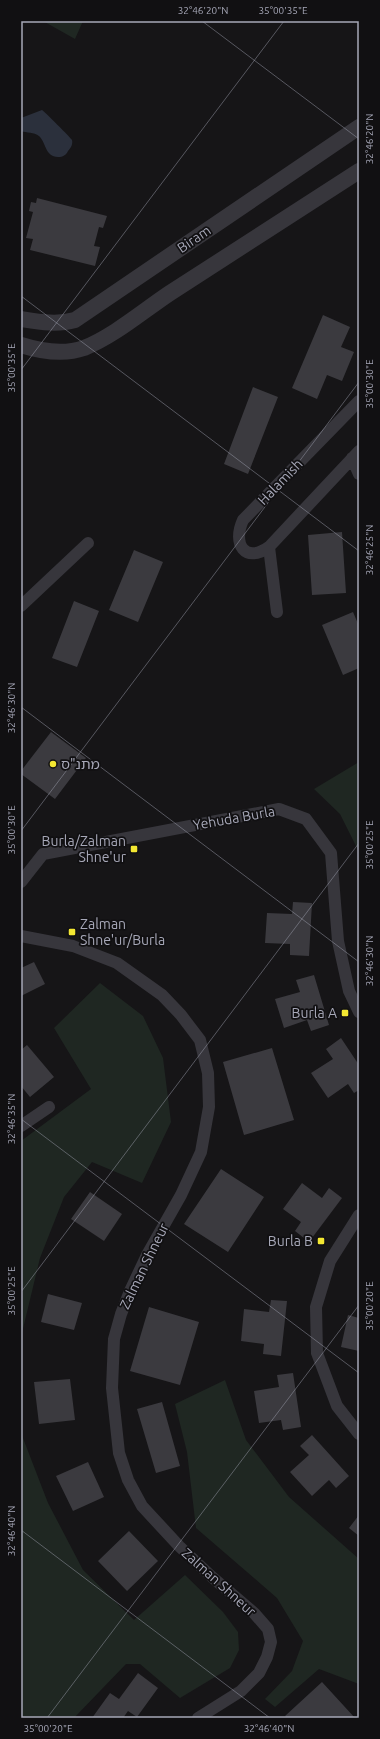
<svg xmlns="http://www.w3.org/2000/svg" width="380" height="1739" font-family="Ubuntu,'Noto Sans Hebrew',sans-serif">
	<rect width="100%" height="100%" fill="#161517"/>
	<path fill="#1f2722" d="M43 21H83L75 39Z
		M359 762V852L340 814 314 789Z
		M100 983 143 1016 163 1058 171 1122 142 1183 92 1162 64 1197 40 1258 21 1337V1141L91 1089 54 1028Z
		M225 1380 246 1440 289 1497 359 1559V1684L319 1669 275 1707 265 1699 292 1671 303 1641 277 1598 196 1528 187 1452 175 1404Z
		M21 1433 48 1503 83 1570 134 1620 185 1575 223 1612 238 1632 239 1650 230 1668 180 1698 140 1664H126L74 1718H21Z"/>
	<path fill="#2b303c" d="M42 110C44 111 71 138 72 140 73 144 71 148 68 151 66 155 63 157 58 157 45 157 46 142 39 136 34 132 27 133 21 131V118Z"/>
	<path fill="#3b3a3f" d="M37 198 107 216 103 228 99 227 94 246 100 247 95 266 30 250 33 239 26 238 33 212 29 211 31 202 36 203Z
		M323 315 350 327 341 347 354 352 342 381 327 375 317 399 292 388Z
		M253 387 278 397 248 474 224 464Z
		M342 532 346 593 312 595 308 535Z
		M134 550 163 562 138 622 109 610Z
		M74 601 99 611 77 667 52 658Z
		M353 612 359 626V668L343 675 322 625Z
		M51 732 86 758 55 799 21 774V771Z
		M293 902 312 903 309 956 290 955V944L265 943 267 913 292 914Z
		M34 962 45 984 21 996V968Z
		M314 975 329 1025 311 1031 307 1020 284 1028 275 999 300 992 296 980Z
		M341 1038 359 1065V1090L354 1093 348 1084 328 1098 311 1073 333 1059 326 1049Z
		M27 1045 54 1077 30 1097 21 1086V1050Z
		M272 1048 294 1120 244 1135 223 1062Z
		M221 1169 264 1197 228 1252 184 1224Z
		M302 1183 322 1198 329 1188 342 1198 309 1242 295 1231 301 1222 283 1209Z
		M90 1192 122 1214 104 1241 71 1219Z
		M48 1294 82 1303 74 1330 41 1322Z
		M271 1300 287 1301 281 1356 263 1354 264 1344 241 1341 244 1309 269 1312Z
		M149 1307 199 1322 180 1385 130 1371Z
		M348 1315 359 1318V1351L341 1347Z
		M293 1373 301 1427 283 1430 281 1420 259 1423 254 1391 279 1387 277 1375Z
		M70 1379 75 1420 39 1424 34 1382Z
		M162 1402 180 1466 156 1473 137 1409Z
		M312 1435 349 1476 336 1488 329 1480 312 1496 290 1472 309 1455 300 1446Z
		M88 1462 104 1497 73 1511 56 1476Z
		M359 1515V1536L349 1528Z
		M129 1531 158 1561 127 1591 98 1561Z
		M138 1673 158 1688 137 1717 128 1711 123 1718H92L110 1693 119 1699Z
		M322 1682 355 1718H287L285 1716Z"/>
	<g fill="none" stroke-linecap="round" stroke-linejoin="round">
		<path stroke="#37363c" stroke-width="12" d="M359 401 243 520C232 544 245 564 269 547L359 451
			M352 458 359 474
			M269 547 277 612
			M21 606 88 543
			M21 882 43 854 279 809 306 819 331 853 338 941 349 991 359 1012
			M21 936 73 946 117 963 162 995 181 1015 200 1040 208 1073 209 1107 201 1152 181 1195 147 1255 130 1291 121 1314 114 1339 112 1388 119 1453 128 1480 142 1506 179 1546 212 1577 254 1613 268 1629 271 1642 267 1657 259 1673 241 1691 198 1718
			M21 1126 49 1107
			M359 1215 330 1261 316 1307 317 1353 337 1406 359 1434"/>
		<path stroke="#37363c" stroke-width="16" d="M21 319C40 322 57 325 75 320L359 127
			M21 345C40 351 64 355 84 348 114 336 143 311 170 293 233 252 296 212 359 171"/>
	</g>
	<path fill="none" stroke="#a7a8b8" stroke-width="1" stroke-opacity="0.45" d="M202 21 359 139M21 296 359 551M21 370 284 21M21 707 359 962M21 831 359 382M21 1119 359 1373M21 1292 359 843M21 1530 270 1718M47 1718 359 1305"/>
	<g fill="#f3e732" stroke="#111012" stroke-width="1.5">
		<circle cx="53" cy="764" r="4"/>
		<rect x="130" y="845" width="8" height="8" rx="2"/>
		<rect x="68" y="928" width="8" height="8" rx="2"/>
		<rect x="341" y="1009" width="8" height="8" rx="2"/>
		<rect x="317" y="1237" width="8" height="8" rx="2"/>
	</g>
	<g text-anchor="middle" stroke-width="3.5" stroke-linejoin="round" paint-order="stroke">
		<g font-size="14" fill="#a7a8b8" stroke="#111012">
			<text transform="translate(194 239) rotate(-34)" y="5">Biram</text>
			<text transform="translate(280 482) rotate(-46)" y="5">Halamish</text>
			<text transform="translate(234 818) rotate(-10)" y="5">Yehuda Burla</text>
			<text transform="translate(144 1266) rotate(-64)" y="5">Zalman Shneur</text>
			<text transform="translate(219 1582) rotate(42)" y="5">Zalman Shneur</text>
		</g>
		<g font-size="14" fill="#a7a8b8" stroke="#111012" text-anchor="end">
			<text x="61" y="769" text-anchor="start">מתנ"ס</text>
			<text x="126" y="846">Burla/Zalman<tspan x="126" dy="16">Shne'ur</tspan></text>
			<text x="80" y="929" text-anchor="start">Zalman<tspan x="80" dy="16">Shne'ur/Burla</tspan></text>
			<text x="337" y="1018">Burla A</text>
			<text x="313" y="1246">Burla B</text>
		</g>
	</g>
	<rect width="380" height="1739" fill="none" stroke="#111012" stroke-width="44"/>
	<rect x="22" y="22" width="336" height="1695" fill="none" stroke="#a7a8b8" stroke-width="1.5"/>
	<g font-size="10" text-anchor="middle" fill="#a7a8b8">
		<text x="203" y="14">32°46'20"N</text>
		<text x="283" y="14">35°00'35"E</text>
		<text transform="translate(369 139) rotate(-90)" y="4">32°46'20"N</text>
		<text transform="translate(11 368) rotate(-90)" y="4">35°00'35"E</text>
		<text transform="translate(369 384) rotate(-90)" y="4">35°00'30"E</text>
		<text transform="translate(369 550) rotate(-90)" y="4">32°46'25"N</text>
		<text transform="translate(11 708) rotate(-90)" y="4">32°46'30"N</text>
		<text transform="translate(11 830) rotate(-90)" y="4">35°00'30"E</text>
		<text transform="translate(369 845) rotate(-90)" y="4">35°00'25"E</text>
		<text transform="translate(369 961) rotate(-90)" y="4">32°46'30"N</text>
		<text transform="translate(11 1119) rotate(-90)" y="4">32°46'35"N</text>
		<text transform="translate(11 1291) rotate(-90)" y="4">35°00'25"E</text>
		<text transform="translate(369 1306) rotate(-90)" y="4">35°00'20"E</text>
		<text transform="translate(11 1531) rotate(-90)" y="4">32°46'40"N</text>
		<text x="48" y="1732">35°00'20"E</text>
		<text x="269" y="1732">32°46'40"N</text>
	</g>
</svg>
